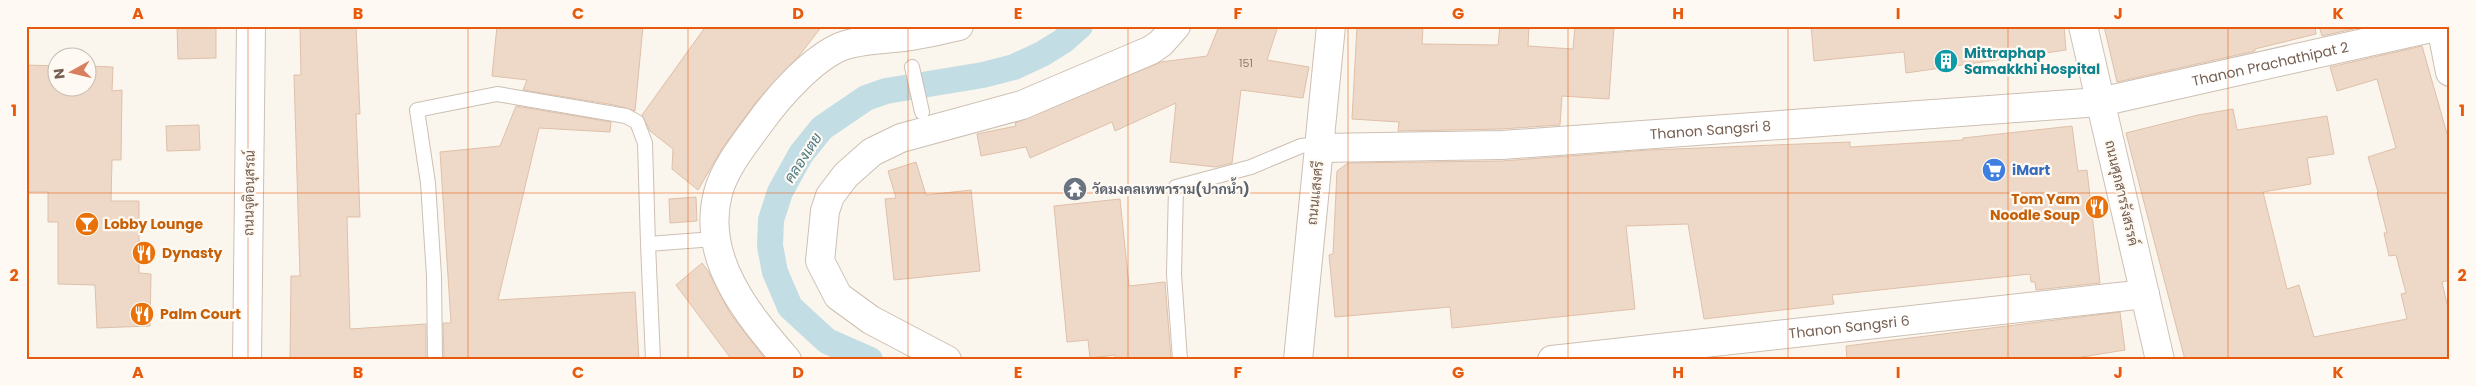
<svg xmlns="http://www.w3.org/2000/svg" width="2476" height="386" font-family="Poppins,Sarabun,sans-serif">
	<rect width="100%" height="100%" fill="#fbf6ed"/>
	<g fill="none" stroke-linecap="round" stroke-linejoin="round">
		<path stroke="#c2dde4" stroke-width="26" d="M870 360 827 341 790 307 775 272 770 246 771 220 780 192 801 154 822 128 866 98 886 91 983 75 1014 67 1042 54 1063 41 1080 26"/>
	</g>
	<path fill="#eed8c7" stroke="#dfc0a9" d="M177 26H216V58L178 59Z
		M300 26H356L360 114H356L360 217H347L350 329 426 324V360H290L291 276H300L294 75H301Z
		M497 26H643L635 111 614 105 523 90 527 80 492 76Z
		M706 26H822L799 56 756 102 723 147 698 190 672 169 673 149 650 131 642 115Z
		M1219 26H1278L1267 60 1309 67 1303 98 1241 90 1232 163 1216 167 1170 162 1176 103 1115 131 1112 122 1030 158 1026 147 981 156 977 134 1016 126 1015 123 1161 62 1207 56Z
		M1357 26H1423L1422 44 1498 45 1500 26H1529L1528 46 1573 49 1575 26H1614L1609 99 1562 96 1560 125 1501 129 1398 131 1399 122 1352 119Z
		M1811 26H2064L2066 50 1906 73 1904 52 1814 61Z
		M2104 26H2315L2316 34 2255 49V51L2117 82Z
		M2319 26H2367L2322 36Z
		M2422 46 2450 144V280L2442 282 2450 316V360H2185L2126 133 2198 115 2233 109 2237 130 2327 116 2334 154 2307 158 2311 184 2263 192 2287 289 2299 285 2314 337 2407 319 2401 294 2406 293 2396 255 2389 256 2384 233H2387L2377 193 2378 192 2368 157 2396 148 2377 79 2337 91 2330 67Z
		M26 65 58 66V88H88V66L113 67 112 91 122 90 121 160H112L111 201H139V273L151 274 150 326 97 328 95 285 58 284V222H48V192H26Z
		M516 106 611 122 610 132 539 128 498 300 635 292 639 360H444L443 323H451L440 152 500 146Z
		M199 125 200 150 167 151 166 126Z
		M2072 126 2078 171 2087 170 2100 283 2036 290 2035 282H2031L2030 274 1832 295 1834 304 1704 319 1688 224 1626 226 1635 309 1452 328 1450 307 1335 317 1329 255 1333 254 1337 171 1348 163 1502 161 1649 150 1850 142V147L1963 140V138Z
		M916 162 926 195 971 190 980 271 894 280 885 199 896 198 888 171Z
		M696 197 697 221 670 223 669 199Z
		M1120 199 1129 286 1165 282 1171 358 1116 360 1115 355 1090 358 1088 340 1067 342 1054 206Z
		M702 263 708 271 730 313 766 360H732L676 285Z
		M2120 312 2125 350 2063 360H1847L1846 346Z"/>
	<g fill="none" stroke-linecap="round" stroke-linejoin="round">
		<g stroke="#cdbfb3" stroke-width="16">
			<path id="service" d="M912 67 922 112
				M435 360 434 276 428 183 417 110 497 94 626 116 637 122 645 143 648 244
				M653 360 648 244 714 239
				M1180 360 1174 274 1176 187 1251 167 1301 146 1320 144"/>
		</g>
		<g stroke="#cdbfb3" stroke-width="30">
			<g id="minor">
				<path d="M2441 26 2450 72"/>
				<path id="s1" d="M1320 148 1502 145 2100 102 2440 26"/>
				<path d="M787 360C747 314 701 258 718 193 725 167 745 143 761 121 779 96 811 60 840 47 860 39 883 40 904 37 922 35 941 30 959 26"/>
				<path d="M947 360 871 320 838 296 820 261 825 211 830 196 846 175 872 152 901 138 1022 105 1151 50 1161 43 1176 26"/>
				<path d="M1298 360 1331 26"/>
				<path id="s2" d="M1552 360 2145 294"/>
			</g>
		</g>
		<g stroke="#cdbfb3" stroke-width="30">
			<path id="tertiary" d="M2083 26 2160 360
				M247 360 251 26"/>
		</g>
		<use href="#service" stroke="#fff" stroke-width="14"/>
		<use href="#minor" stroke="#fff" stroke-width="28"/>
		<use href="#tertiary" stroke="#fff" stroke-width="28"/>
	</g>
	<path fill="none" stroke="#e8590c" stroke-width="1" stroke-opacity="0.55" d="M248 26V360M468 26V360M688 26V360M908 26V360M1128 26V360M1348 26V360M1568 26V360M1788 26V360M2008 26V360M2228 26V360M26 193H2450"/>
	<defs>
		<g id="building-disc" transform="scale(1.25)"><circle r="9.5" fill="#0f9aa8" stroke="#fefaf3"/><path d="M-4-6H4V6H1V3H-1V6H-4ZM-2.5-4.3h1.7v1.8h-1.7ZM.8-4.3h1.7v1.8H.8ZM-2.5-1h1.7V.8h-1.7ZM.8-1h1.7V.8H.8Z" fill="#fff"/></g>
		<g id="supermarket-disc" transform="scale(1.25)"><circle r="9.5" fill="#3f7fe0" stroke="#fefaf3"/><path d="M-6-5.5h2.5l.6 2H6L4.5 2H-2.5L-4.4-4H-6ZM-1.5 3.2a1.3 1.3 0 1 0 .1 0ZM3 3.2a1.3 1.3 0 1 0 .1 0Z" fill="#fff"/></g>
		<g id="temple-disc" transform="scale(1.25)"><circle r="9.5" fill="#6b7280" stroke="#fefaf3"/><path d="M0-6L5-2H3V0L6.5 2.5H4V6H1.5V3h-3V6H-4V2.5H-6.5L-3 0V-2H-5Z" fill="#fff"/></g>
		<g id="restaurant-disc" transform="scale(1.25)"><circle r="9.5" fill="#e8710a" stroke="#fefaf3"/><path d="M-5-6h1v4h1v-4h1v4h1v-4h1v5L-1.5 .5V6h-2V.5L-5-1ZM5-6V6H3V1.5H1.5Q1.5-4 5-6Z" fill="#fff"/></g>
		<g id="bar-disc" transform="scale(1.25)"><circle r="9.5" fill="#e8710a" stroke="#fefaf3"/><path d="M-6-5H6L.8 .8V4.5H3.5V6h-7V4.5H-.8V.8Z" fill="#fff"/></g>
	</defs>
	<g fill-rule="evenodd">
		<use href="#building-disc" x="1946" y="61"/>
		<use href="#supermarket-disc" x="1994" y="170"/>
		<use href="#temple-disc" x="1075" y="189"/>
		<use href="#restaurant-disc" x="2097" y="207"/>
		<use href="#bar-disc" x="87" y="224"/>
		<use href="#restaurant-disc" x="144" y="253"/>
		<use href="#restaurant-disc" x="142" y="314"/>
	</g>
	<g text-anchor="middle" stroke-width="4.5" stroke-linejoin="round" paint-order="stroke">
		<g font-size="11" fill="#937d6e">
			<text x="1246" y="67">151</text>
		</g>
		<g font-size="14" font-weight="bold" fill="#0d838f" stroke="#fefaf3" text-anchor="start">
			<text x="1964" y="58">Mittraphap<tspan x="1964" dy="16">Samakkhi Hospital</tspan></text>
		</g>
		<g font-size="14" fill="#755f51" stroke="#fefaf3">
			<text dy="5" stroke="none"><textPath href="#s1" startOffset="956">Thanon Prachathipat 2</textPath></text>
			<text dy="5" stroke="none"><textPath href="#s1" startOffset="391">Thanon Sangsri 8</textPath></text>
			<text transform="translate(249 193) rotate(-89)" y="5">ถนนจุติอนุสรณ์</text>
			<text transform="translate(1315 193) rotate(-84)" y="5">ถนนเเสงศรี</text>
			<text transform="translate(2122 193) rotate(77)" y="5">ถนนศุภสารรังสรรค์</text>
			<text dy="5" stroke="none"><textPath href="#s2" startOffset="299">Thanon Sangsri 6</textPath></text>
		</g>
		<g font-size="14" font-weight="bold" fill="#366cbe" stroke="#fefaf3" text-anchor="start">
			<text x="2012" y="175">iMart</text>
		</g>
		<g font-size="14" font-weight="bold" fill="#5b616d" stroke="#fefaf3" text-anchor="start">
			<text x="1092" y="194">วัดมงคลเทพาราม(ปากน้ำ)</text>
		</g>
		<g font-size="14" font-weight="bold" fill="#c56008" stroke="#fefaf3" text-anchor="start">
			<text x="2080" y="204" text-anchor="end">Tom Yam<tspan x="2080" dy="16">Noodle Soup</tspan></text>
			<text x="104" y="229">Lobby Lounge</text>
			<text x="162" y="258">Dynasty</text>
			<text x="160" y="319">Palm Court</text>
		</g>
		<g font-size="15" font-style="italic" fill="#4c7a85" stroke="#fefaf3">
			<text transform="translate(803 158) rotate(-57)" y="5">คลองเตย</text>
		</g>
	</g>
	<rect width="2476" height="386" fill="none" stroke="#fefaf3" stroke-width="55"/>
	<g transform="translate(72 72) rotate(262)"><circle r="24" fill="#fefaf3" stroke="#c7bcb2"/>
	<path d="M0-4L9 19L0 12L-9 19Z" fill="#d87f5f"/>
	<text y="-8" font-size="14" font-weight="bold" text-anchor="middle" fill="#755f51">N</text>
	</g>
	<rect x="28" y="28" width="2420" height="330" fill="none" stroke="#e8590c" stroke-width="2"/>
	<g font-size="16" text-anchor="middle" font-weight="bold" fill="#e8590c">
		<text x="138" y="19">A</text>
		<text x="358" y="19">B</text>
		<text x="578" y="19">C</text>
		<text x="798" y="19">D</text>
		<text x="1018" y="19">E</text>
		<text x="1238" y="19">F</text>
		<text x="1458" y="19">G</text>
		<text x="1678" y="19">H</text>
		<text x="1898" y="19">I</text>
		<text x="2118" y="19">J</text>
		<text x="2338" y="19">K</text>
		<text x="14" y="116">1</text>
		<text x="2462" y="116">1</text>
		<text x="14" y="281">2</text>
		<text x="2462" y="281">2</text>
		<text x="138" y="378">A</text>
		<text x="358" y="378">B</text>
		<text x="578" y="378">C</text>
		<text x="798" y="378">D</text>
		<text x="1018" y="378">E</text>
		<text x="1238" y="378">F</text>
		<text x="1458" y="378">G</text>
		<text x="1678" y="378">H</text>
		<text x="1898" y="378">I</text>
		<text x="2118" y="378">J</text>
		<text x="2338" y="378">K</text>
	</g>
</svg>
